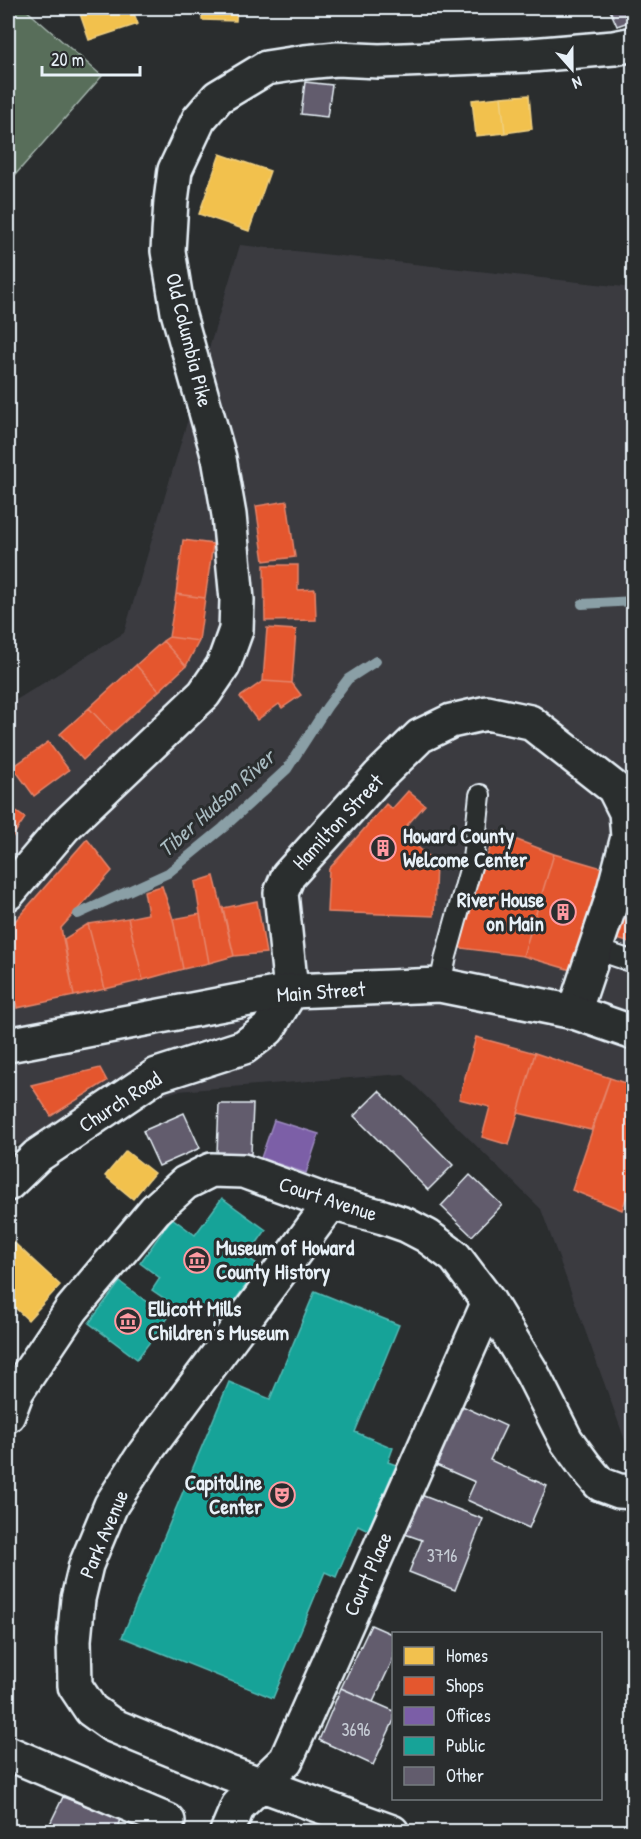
<svg xmlns="http://www.w3.org/2000/svg" width="641" height="1839" font-family="'Patrick Hand',sans-serif">
	<rect width="100%" height="100%" fill="#2a2d2e"/>
	<filter id="ink" filterUnits="userSpaceOnUse"><feTurbulence type="fractalNoise" baseFrequency=".0167" numOctaves="2"/><feDisplacementMap in="SourceGraphic" scale="12" xChannelSelector="R" yChannelSelector="G"/><feConvolveMatrix kernelMatrix="1 2 1 2 8 2 1 2 1" color-interpolation-filters="sRGB"/></filter>
	<g filter="url(#ink)">
		<path fill="#3b3b41" d="M240 245 633 288V1453L630 1454 541 1209 403 1074 177 1091 8 1148V705L124 633Z"/>
		<path fill="#596e5a" stroke="#a0b0a9" stroke-width="1.5" d="M8 8H24L102 76 8 183Z"/>
		<path fill="#f2c14e" stroke="#efcf81" stroke-width="1.5" d="M78 8H132L138 24 89 40Z
			M202 8H237L236 21 202 20Z
			M529 95 532 129 505 133 501 97Z
			M501 97 505 133 476 136 472 100Z
			M220 154 270 171 249 231 199 214Z
			M126 1151 154 1173 133 1199 105 1176Z
			M8 1237 60 1285 28 1320 8 1301Z"/>
		<path fill="#e4572e" stroke="#e5856b" stroke-width="1.5" d="M287 501 295 557 264 561 256 506Z
			M183 540 213 544 205 598 176 594Z
			M264 565H298V590L315 589 316 620 265 621Z
			M176 594 205 598 199 641 169 637Z
			M267 628 296 630 292 683 263 681Z
			M169 637 199 641 186 666 163 641Z
			M163 641 186 666 159 691 136 665Z
			M136 665 159 691 112 733 89 708Z
			M263 681 292 683 301 695 282 708 279 704 257 720 240 697Z
			M89 708 112 733 83 760 60 734Z
			M48 742 69 770 34 796 13 767Z
			M408 791 425 805 401 832 436 863 434 916 327 912 329 869 386 804 392 809Z
			M8 806 25 818 8 843Z
			M496 832 554 854 523 956 453 947Z
			M87 839 112 871 61 928 74 996 17 1008 8 965V929Z
			M554 854 602 868 571 970 523 956Z
			M634 865V944L610 937Z
			M214 876 234 956 209 963 200 914 195 882Z
			M162 886 173 919 183 969 143 980 128 918 148 914 144 891Z
			M257 901 266 953 234 956 223 908Z
			M200 914 209 963 183 969 173 919Z
			M128 918 143 980 105 989 88 924Z
			M88 924 105 989 74 996 64 939Z
			M476 1037 535 1053 509 1145 482 1137 490 1107 459 1099Z
			M535 1053 610 1078 591 1130 518 1113Z
			M100 1068 107 1081 51 1116 31 1085Z
			M610 1078 634 1086V1176L622 1210 572 1190Z"/>
		<path fill="#7b5ea7" stroke="#9c8abf" stroke-width="1.5" d="M274 1120 319 1134 306 1173 261 1158Z"/>
		<path fill="#17a398" stroke="#56bab5" stroke-width="1.5" d="M222 1198 266 1230 247 1257 260 1266 219 1322 191 1302 184 1312 152 1290 160 1278 140 1263 172 1218 195 1235Z
			M120 1282 168 1318 137 1359 89 1323Z
			M315 1291 399 1325 355 1432 393 1448 388 1462 396 1465 368 1530 358 1525 336 1577 325 1572 273 1698 122 1637 229 1382 270 1399Z"/>
		<g fill="none" stroke-linecap="round" stroke-linejoin="round">
			<path stroke="#8a9fa6" stroke-width="10" d="M582 604 634 601
				M78 914 168 873 223 828 287 769 327 707 348 679 376 661"/>
		</g>
		<path fill="#625c6d" stroke="#e8f1f8" stroke-width="1.5" d="M609 8H634V20L617 26Z
			M305 82 332 85 327 117 301 114Z
			M379 1091 453 1165 428 1190 354 1116Z
			M219 1104H253L251 1154 217 1153Z
			M184 1113 200 1148 159 1166 143 1131Z
			M470 1175 502 1205 472 1236 441 1206Z
			M460 1405 506 1426 490 1460 547 1486 529 1528 467 1500 475 1482 434 1464Z
			M421 1495 483 1519 455 1590 409 1572 422 1540 405 1534Z
			M371 1625 394 1635V1657L373 1702 341 1688Z
			M341 1688 394 1711V1720L373 1765 319 1740Z
			M63 1797 120 1819 116 1832H46Z"/>
		<g fill="none" stroke-linecap="round" stroke-linejoin="round">
			<g stroke="#e8f1f8" stroke-width="24">
				<path id="lane" d="M595 949 634 962
					M440 985 446 956 473 859 480 795"/>
			</g>
			<g stroke="#e8f1f8" stroke-width="38">
				<path id="street" d="M8 1184 37 1156 157 1075 244 1047 268 1029 291 991 281 893 288 876 379 776 420 736 451 721 487 713 530 722 614 788 626 812 628 837 610 905 574 1012
					M331 1203 144 1454 111 1505 86 1565 78 1599 74 1640 75 1686 91 1710 112 1725 229 1773 392 1832
					M8 1415 17 1391 72 1309 155 1210 185 1183 211 1170 243 1171 331 1203 383 1217 406 1225 427 1236 455 1257 489 1302 532 1373 566 1440 585 1466 600 1484 619 1491 634 1492
					M8 1753 168 1821
					M227 1832 238 1806 286 1760 489 1302"/>
			</g>
			<g stroke="#e8f1f8" stroke-width="38">
				<path id="secondary" d="M8 893 64 827 204 694 223 666 236 630 237 600 229 515 219 458 178 312 168 251 171 201 175 170 199 119 218 97 266 68 305 62 337 59 379 61 531 55 614 48 634 44
					M8 1045 291 991 440 985 574 1012 634 1033"/>
			</g>
			<use href="#lane" stroke="#2a2d2e" stroke-width="20"/>
			<use href="#street" stroke="#2a2d2e" stroke-width="33"/>
			<use href="#secondary" stroke="#2a2d2e" stroke-width="33"/>
		</g>
	</g>
	<defs>
		<g id="building-ring" transform="scale(1.35)"><circle r="9.5" fill="#2a2d2e" stroke="#ff9aa2" stroke-width="1.5"/><path d="M-4-6H4V6H1V3H-1V6H-4ZM-2.5-4.3h1.7v1.8h-1.7ZM.8-4.3h1.7v1.8H.8ZM-2.5-1h1.7V.8h-1.7ZM.8-1h1.7V.8H.8Z" fill="#ff9aa2"/></g>
		<g id="museum-ring" transform="scale(1.35)"><circle r="9.5" fill="#2a2d2e" stroke="#ff9aa2" stroke-width="1.5"/><path d="M0-6L6-3V-2H-6V-3ZM-5-1h2V3h-2ZM-1-1h2V3h-2ZM3-1h2V3H3ZM-6 4H6V6H-6Z" fill="#ff9aa2"/></g>
		<g id="theatre-ring" transform="scale(1.35)"><circle r="9.5" fill="#2a2d2e" stroke="#ff9aa2" stroke-width="1.5"/><path d="M-5-5.5Q0-4 5-5.5V0Q5 5 0 6Q-5 5-5 0ZM-3.3-2.5H-1v1.5H-3.3ZM1-2.5H3.3v1.5H1ZM-2.8 1Q0 5.5 2.8 1Z" fill="#ff9aa2"/></g>
	</defs>
	<g fill-rule="evenodd">
		<use href="#building-ring" x="383" y="848"/>
		<use href="#building-ring" x="563" y="912"/>
		<use href="#museum-ring" x="197" y="1260"/>
		<use href="#museum-ring" x="128" y="1321"/>
		<use href="#theatre-ring" x="282" y="1495"/>
	</g>
	<g text-anchor="middle" stroke-width="6" stroke-linejoin="round" paint-order="stroke">
		<g font-size="18" fill="#c6ccd5">
			<text x="442" y="1562">3716</text>
			<text x="356" y="1736">3696</text>
		</g>
		<g font-size="21" fill="#e8f1f8" stroke="#2a2d2e">
			<text transform="translate(189 340) rotate(76)" y="7">Old Columbia Pike</text>
			<text transform="translate(338 822) rotate(-47)" y="7">Hamilton Street</text>
			<text transform="translate(321 992) rotate(-4)" y="7">Main Street</text>
			<text transform="translate(120 1102) rotate(-33)" y="7">Church Road</text>
			<text transform="translate(328 1199) rotate(18)" y="7">Court Avenue</text>
			<text transform="translate(104 1534) rotate(-67)" y="7">Park Avenue</text>
			<text transform="translate(368 1574) rotate(-66)" y="7">Court Place</text>
		</g>
		<g font-size="21" font-weight="bold" fill="#e8f1f8" stroke="#2a2d2e" text-anchor="start">
			<text x="403" y="843">Howard County<tspan x="403" dy="24">Welcome Center</tspan></text>
			<text x="544" y="907" text-anchor="end">River House<tspan x="544" dy="24">on Main</tspan></text>
			<text x="216" y="1255">Museum of Howard<tspan x="216" dy="24">County History</tspan></text>
			<text x="148" y="1316">Ellicott Mills<tspan x="148" dy="24">Children's Museum</tspan></text>
			<text x="262" y="1490" text-anchor="end">Capitoline<tspan x="262" dy="24">Center</tspan></text>
		</g>
		<g font-size="22" font-style="italic" fill="#a9bbc1" stroke="#2a2d2e">
			<text transform="translate(216 803) rotate(-42)" y="8">Tiber Hudson River</text>
		</g>
	</g>
	<rect width="641" height="1839" fill="none" stroke="#2a2d2e" stroke-width="30"/>
	<rect x="15" y="15" width="611" height="1809" fill="none" stroke="#e8f1f8" stroke-width="2" filter="url(#ink)"/>
	<rect x="392" y="1632" width="210" height="168" fill="#2a2d2e" stroke="#767b7f" stroke-width="1.5"/>
	<rect x="404" y="1647" width="30" height="18" fill="#f2c14e" stroke="#767b7f" stroke-width="1.5"/>
	<text x="446" y="1662" font-size="18" fill="#e8f1f8">Homes</text>
	<rect x="404" y="1677" width="30" height="18" fill="#e4572e" stroke="#767b7f" stroke-width="1.5"/>
	<text x="446" y="1692" font-size="18" fill="#e8f1f8">Shops</text>
	<rect x="404" y="1707" width="30" height="18" fill="#7b5ea7" stroke="#767b7f" stroke-width="1.5"/>
	<text x="446" y="1722" font-size="18" fill="#e8f1f8">Offices</text>
	<rect x="404" y="1737" width="30" height="18" fill="#17a398" stroke="#767b7f" stroke-width="1.5"/>
	<text x="446" y="1752" font-size="18" fill="#e8f1f8">Public</text>
	<rect x="404" y="1767" width="30" height="18" fill="#625c6d" stroke="#767b7f" stroke-width="1.5"/>
	<text x="446" y="1782" font-size="18" fill="#e8f1f8">Other</text>
	<g transform="translate(572 69) rotate(159)" stroke="#2a2d2e" stroke-width="4.5" paint-order="stroke">
	<path d="M0-4.5L10 22L0 15L-10 22Z" fill="#e8f1f8"/>
	<text y="-9" font-size="16" font-weight="bold" text-anchor="middle" fill="#e8f1f8">N</text>
	</g>
	<path d="M42 66v9h98v-9" fill="none" stroke="#e8f1f8" stroke-width="3"/>
	<text x="51" y="66" font-size="18" fill="#e8f1f8" stroke="#2a2d2e" stroke-width="4.5" paint-order="stroke">20 m</text>
</svg>
